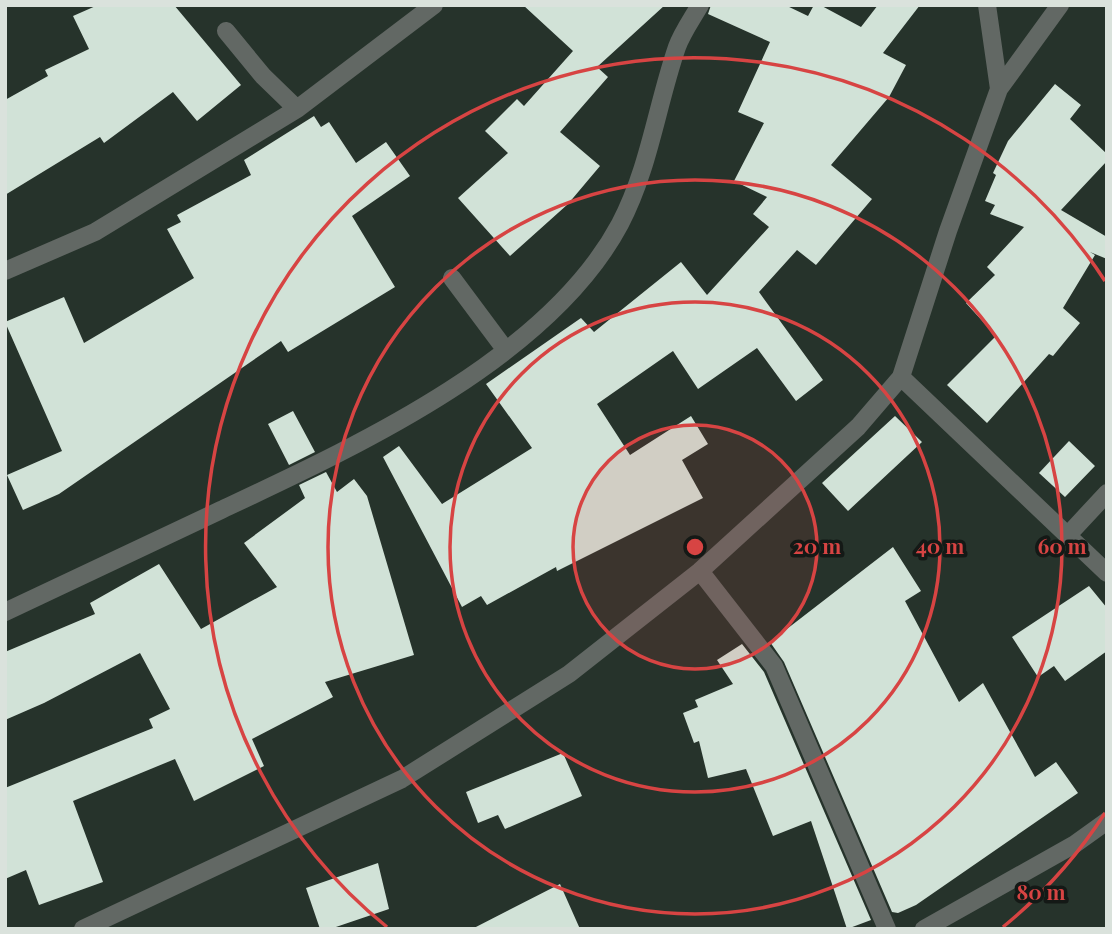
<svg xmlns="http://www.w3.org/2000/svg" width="1112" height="934" font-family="'Playfair Display',serif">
	<rect width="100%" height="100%" fill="#26332b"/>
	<path fill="#d1e2d7" d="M98 5H174L241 85 197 121 173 92 104 143 100 137 5 195V100L48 76 45 70 89 49 73 16Z
		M523 5H665L597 67 608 77 560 132 600 166 568 204 510 256 458 198 508 153 485 131 517 99 524 106 573 51Z
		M711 5H785L808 16 814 5H820L861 27 878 5H920L883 53 906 65 889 97 831 165 872 199 816 265 797 250 759 292 823 380 796 401 757 348 698 389 673 351 597 404 630 455 691 416 708 444 682 460 703 498 557 571 556 567 487 605 481 596 462 607 383 457 399 446 442 504 532 448 486 384 581 318 594 332 681 262 707 295 769 227 753 214 767 197 734 181 764 123 738 112 770 42 708 14Z
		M1055 84 1081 105 1070 119 1107 154V161L1061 210 1107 237V259L1090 252 1095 255 1063 308 1080 323 1053 356 1049 354 987 423 947 385 996 336 966 303 995 275 987 267 1024 227 990 214 995 205 985 201 996 175 993 173 1008 141Z
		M314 116 321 127 329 122 356 163 386 142 410 176 352 216 395 287 288 352 281 341 59 494 23 510 7 475 62 451 5 322 64 297 84 343 194 278 167 229 181 222 177 215 251 175 244 160Z
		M293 411 315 452 289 465 268 424Z
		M895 416 922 442 848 511 822 483Z
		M1069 441 1095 466 1065 497 1039 473Z
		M326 472 337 492 354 479 367 496 414 655 325 682 333 697 252 739 264 766 194 801 175 759 73 801 103 882 39 905 26 870 5 879V788L153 728 149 719 170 709 140 653 44 703 5 720V652L95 614 90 603 159 564 201 629 277 587 244 543 305 498 299 485Z
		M893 547 921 591 905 601 959 702 983 683 1035 777 1056 762 1078 793 916 905 898 913 892 912 784 662 770 642Z
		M1089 586 1107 608V651L1065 681 1054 666 1038 677 1012 637Z
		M742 644 764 672 871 920 847 929 811 821 773 836 746 769 708 778 699 741 694 743 683 713 698 707 695 700 733 684 717 660Z
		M563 753 582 796 505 829 498 815 478 823 466 792Z
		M378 863 389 909 330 929H320L306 888Z
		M560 884 580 929H472Z"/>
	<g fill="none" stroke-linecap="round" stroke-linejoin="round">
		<path stroke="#626864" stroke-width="18" d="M987 5 999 89
			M226 31 263 76 297 109
			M5 271 95 232 297 109 434 5
			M452 278 505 349
			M901 377 1107 573
			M1069 534 1107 493
			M700 571 774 666 887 929
			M5 612C77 578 149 544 221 510 355 447 548 359 620 224 649 169 657 105 677 47 682 33 692 19 700 5
			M83 929 402 779 569 674 700 571 858 427 901 377 948 231 999 89 1060 5
			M924 929 1075 844 1107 821"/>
	</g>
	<circle cx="695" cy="547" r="122" fill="#d74443" fill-opacity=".12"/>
	<g fill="none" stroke="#d74443" stroke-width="3.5">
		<circle cx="695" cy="547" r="122"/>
		<circle cx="695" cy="547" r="245"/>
		<circle cx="695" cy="547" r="367"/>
		<path d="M1105 813A489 489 0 0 1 1003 927M387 927A489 489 0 1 1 1105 281"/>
	</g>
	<circle cx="695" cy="547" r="10" fill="#d74443" stroke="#141916" stroke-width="3.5"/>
	<g font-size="21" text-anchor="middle" font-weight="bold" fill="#d74443" stroke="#141916" stroke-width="7" stroke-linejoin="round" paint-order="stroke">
		<text x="817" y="554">20 m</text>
		<text x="940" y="554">40 m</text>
		<text x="1062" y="554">60 m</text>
		<text x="1041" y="900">80 m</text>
	</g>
	<rect width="1112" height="934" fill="none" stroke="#dae2dc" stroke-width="14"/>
</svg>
